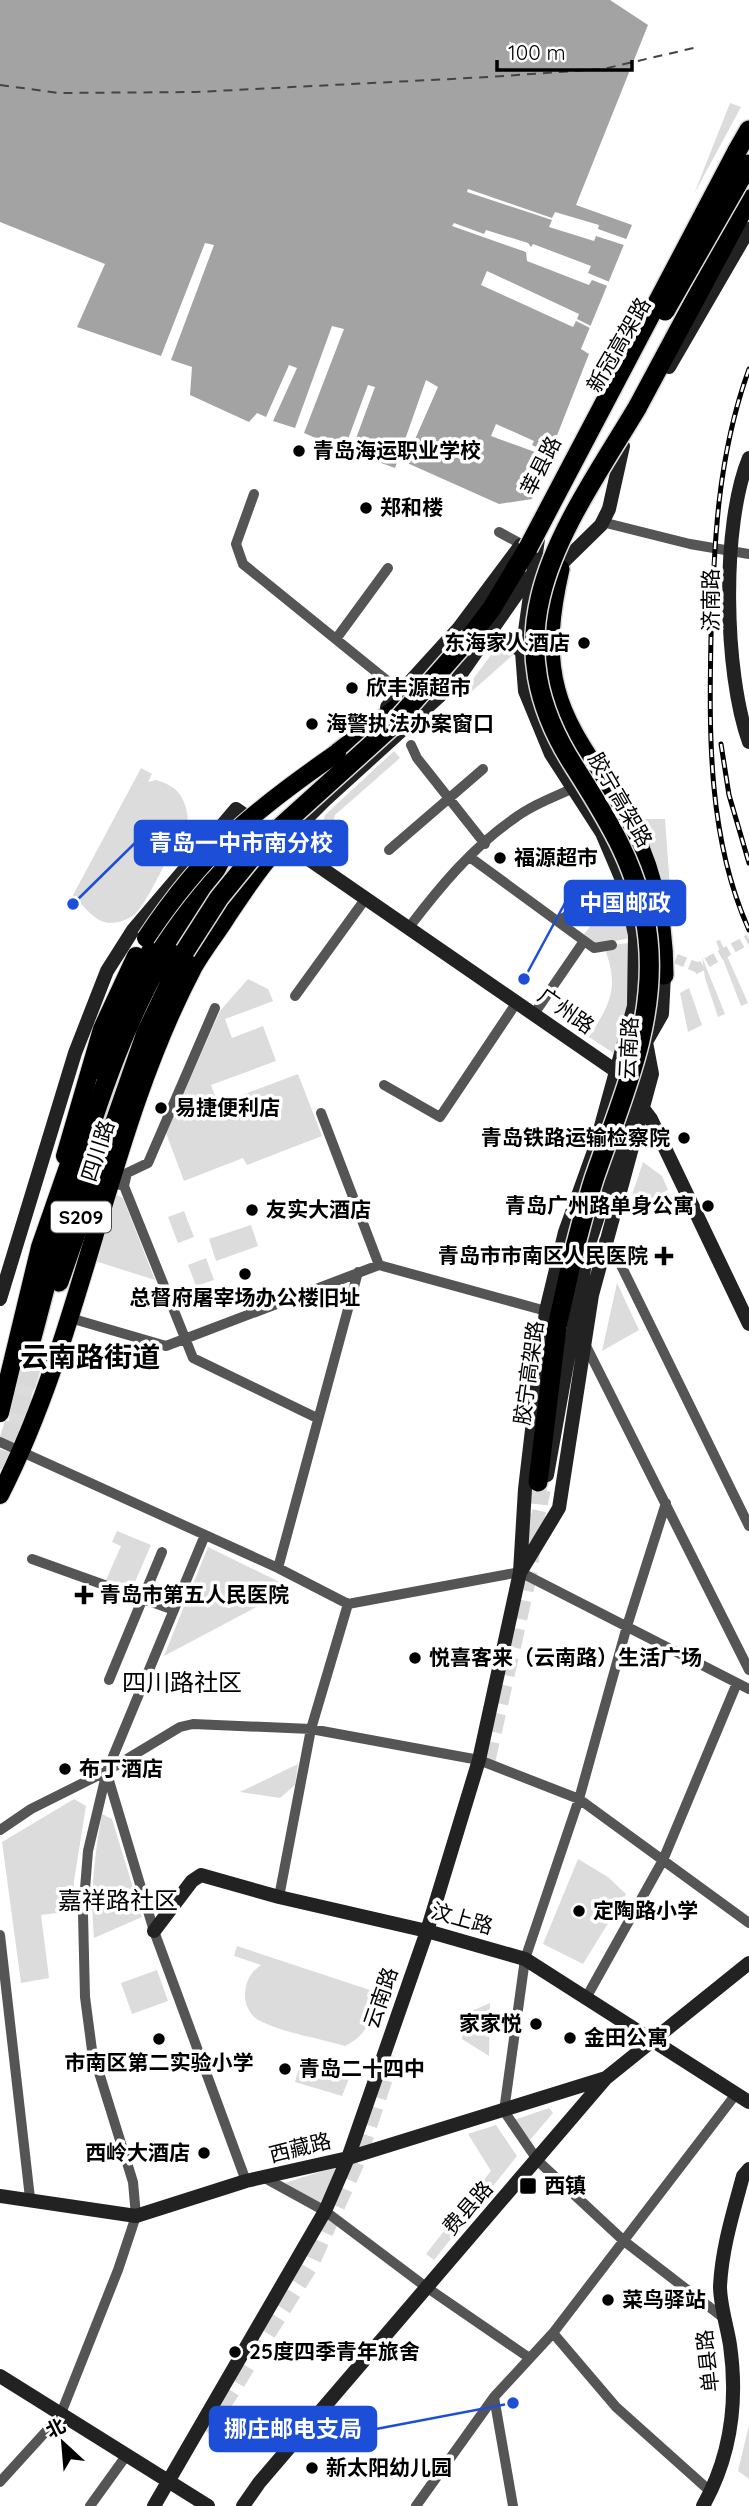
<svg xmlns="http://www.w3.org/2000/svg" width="749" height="2506" font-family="Quicksand,'Noto Sans SC',sans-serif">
	<rect width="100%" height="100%" fill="#fff"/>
	<path fill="#dcdcdc" d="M730 103 741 107 694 194Z
		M510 649 514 654 461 701 459 698 494 651Z
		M325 722a9 9 0 1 1 18 0a9 9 0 1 1-18 0Z
		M394 751 400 758 335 815 331 831H321L325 815Z
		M141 768 152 774 148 782 156 780C177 786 185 796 188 818 176 839 150 899 136 913 130 919 119 923 111 923 92 922 86 905 72 897Z
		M637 819H665L672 915 668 916Z
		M619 896 630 938 596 945 583 935 590 927 578 915Z
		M720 940 748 1003 741 1006 716 941Z
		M629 943V1007L615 1054 589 1037C612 1001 619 987 604 946Z
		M702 957 725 1014 718 1017 705 978Z
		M248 979 268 989 273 1001 225 1019 232 1038 263 1026 276 1061 211 1085 218 1104 298 1074 322 1136 247 1165 243 1158 184 1181 166 1133 220 1011Z
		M689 988 702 1025 688 1032 680 993Z
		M643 1162 662 1176 668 1190 627 1210Z
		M117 1195 123 1198 155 1280 95 1261Z
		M184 1211 194 1237 178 1243 168 1217Z
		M251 1225 258 1246 216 1261 209 1239Z
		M206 1258 214 1280 196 1286 188 1265Z
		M617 1283 639 1330 602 1351Z
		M23 1345 46 1351 20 1432 7 1429Z
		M117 1531 151 1545 131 1591 106 1580 121 1546 112 1542Z
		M208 1547 292 1588 164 1656Z
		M298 1764 295 1785 280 1798 240 1792Z
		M74 1799 86 1806 74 1881 73 1911 41 1915 49 1978 21 1983 2 1842Z
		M102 1814 112 1819 142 1917 94 1938C90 1895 94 1857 102 1814Z
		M578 1859 608 1877 626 1894 583 1964 543 1944Z
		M237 1946 376 1992 373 2001 367 1999C375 2021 364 2037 345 2046 318 2038 284 2033 260 2021 250 2016 244 2003 245 1993 246 1980 251 1972 261 1965L234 1956Z
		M157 1970 168 2001 132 2014 121 1983Z
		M490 2003 489 2056 462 2039 467 2013Z
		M301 2061 350 2076 342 2096 295 2082Z
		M549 2108 553 2113 530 2140 514 2120Z
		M496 2125 517 2156 434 2260 426 2254 491 2171 468 2134Z
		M341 2165 320 2203 285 2183Z
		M749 2425V2479L738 2471Z"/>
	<path fill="#a3a3a3" d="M0 0H610L648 25 576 205 632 225 581 349 589 354 532 499 499 504 405 462 438 387 426 380 395 468 351 452 375 387 368 385 344 450 304 433 344 329 332 326 295 428 273 421 297 368 289 365 266 417 257 413 249 422 190 395 192 367 171 360 214 245 205 243 161 356 77 327 105 264 0 222Z"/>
	<path fill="#fff" d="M468 189 552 218 555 212 599 225 598 229 629 240 627 246 596 236 594 241 549 227 552 220 467 192Z
		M454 223 484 234 486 230 528 243 531 247 533 244 591 266 588 273 612 283 610 287 592 280 589 285 527 261 526 252 452 226Z
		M487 271 579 314 577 319 591 326 590 328 576 321 573 327 481 285Z
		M496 424 534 441 532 445 550 453 549 457 491 436Z"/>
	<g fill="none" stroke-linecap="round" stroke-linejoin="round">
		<path stroke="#444" stroke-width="2" stroke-dasharray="9 7" stroke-linecap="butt" d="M0 85 59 93 196 92 489 77 603 69 698 47"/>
		<path stroke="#d9d9d9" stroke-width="10" stroke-dasharray="10 5" stroke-linecap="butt" d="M662 953 699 968
			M694 970 749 939"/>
		<path stroke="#d9d9d9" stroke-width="14" stroke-dasharray="14 7" stroke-linecap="butt" d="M532 1545 545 1484"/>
		<path stroke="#d9d9d9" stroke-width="19" stroke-dasharray="19 10" stroke-linecap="butt" d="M0 1469 38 1346
			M486 1760 528 1573 538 1482
			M205 2431 309 2265 357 2158 391 2055"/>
		<g stroke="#dbdbdb" stroke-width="20">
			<path id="primary" d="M101 1071C115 1029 130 986 152 948 178 902 217 862 254 825
				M65 1156 102 1029 136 956
				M0 1413 40 1247 76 1144
				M0 1495C85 1328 106 1134 193 968 203 950 217 933 228 915 245 890 261 865 282 843"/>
		</g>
		<g stroke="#dbdbdb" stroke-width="22">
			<path id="highway" d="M737 151 749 130
				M637 408 749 199
				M560 569C551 609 545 649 556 690 567 733 598 769 620 807 650 858 664 916 664 975
				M461 649 492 608 528 548
				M337 753 409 699
				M59 1282 146 1033 185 951
				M30 1345C62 1226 90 1101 145 990 167 943 201 903 222 857
				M538 1482 557 1327 573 1255"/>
		</g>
		<path stroke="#555" stroke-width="10" d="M254 494 236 544 243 564 401 692
			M602 522 690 544 749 554
			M499 532 521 544
			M336 639 388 568
			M411 745 417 758 485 844
			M389 850 483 769
			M471 858 594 948 612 945
			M557 921 625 887
			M410 926C439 888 472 848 512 820 533 804 557 796 580 785
			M295 996 366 898
			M534 1014 584 941
			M384 1085 440 1117 517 1002
			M321 1113 379 1265
			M111 1182 124 1186 193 1358 317 1418
			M124 1186 127 1173 148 1163 215 1008
			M604 1241 614 1251 749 1526
			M70 1318 166 1346 379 1265 546 1311
			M585 1344 749 1670
			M0 1442 278 1568 348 1604 520 1572 749 1689
			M666 1503 627 1626 579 1799 525 1959 504 2111 538 2161 624 2241 725 2319
			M32 1559 174 1610
			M278 1568 358 1272
			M109 1680 162 1552
			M107 1774 154 1931 246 2181
			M0 1830 31 1809 107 1771 180 1727 193 1724 311 1729 479 1760 579 1799 749 1923
			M279 1897 311 1729 348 1604
			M0 1935 30 2198
			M586 1998 663 1860 737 1683
			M265 2178 325 2211 426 2287 528 2357
			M553 2333 616 2407 711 2492
			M494 2397 513 2506
			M0 2482 60 2416 118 2270 136 2216 133 2182 92 2050 85 1997 83 1914 88 1851 107 1771 205 1535
			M90 2506 126 2456
			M416 2506 494 2397 553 2333 736 2094"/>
		<path stroke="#222" stroke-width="14" d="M669 367 749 229
			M749 458C721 525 724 673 749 742
			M554 571 601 525 609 509 623 446
			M489 638 508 639 522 652
			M387 707 459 628 521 545
			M305 820V859
			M282 843 325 800 456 681 528 578
			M0 1299 75 1053 107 971 133 930 236 809 613 1069 651 1119 749 1324
			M547 1475 588 1247 637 1096 646 1042 662 1014 664 975
			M521 1571 559 1508 592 1295 652 1074 646 1042 648 1032
			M154 1931 192 1881 201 1875 279 1897 427 1931 525 1959 749 2102
			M0 2196 136 2216 246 2181 348 2158 606 2078
			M0 2376 208 2506
			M154 2506 325 2211 348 2158 427 1931 479 1760 520 1572 525 1489 546 1311 565 1232 595 1148 634 1006 635 935 625 887 602 833 551 754 525 691 522 652 538 539
			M243 2506 259 2483 606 2078 749 1963
			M703 2506C731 2456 738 2401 730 2345 727 2326 720 2305 720 2286 722 2248 733 2213 743 2176L749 2169"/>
		<use href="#primary" stroke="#000" stroke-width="18"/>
		<use href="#highway" stroke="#000" stroke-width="19"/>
		<g stroke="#000" stroke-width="5">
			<path id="rail" d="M749 369C717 457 714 545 711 637 709 736 708 839 749 930
				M721 744 729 795 749 863"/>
		</g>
		<use href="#rail" stroke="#fff" stroke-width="2.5" stroke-dasharray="8" stroke-linecap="butt"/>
		<g stroke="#dbdbdb" stroke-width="20" stroke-linecap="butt">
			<path id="primary-bridge" d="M146 938C203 852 253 811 337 753"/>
		</g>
		<g stroke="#dbdbdb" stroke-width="22" stroke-linecap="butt">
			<path id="highway-bridge" d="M665 311 749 164
				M528 548 737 151
				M185 951 219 898 267 839 391 727 470 637
				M573 1255C580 1229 586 1204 594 1179 621 1100 657 1024 648 939 641 872 609 821 574 766 485 627 565 528 637 408"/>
		</g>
		<use href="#primary-bridge" stroke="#000" stroke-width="18"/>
		<use href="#highway-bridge" stroke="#000" stroke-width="19"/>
	</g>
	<g fill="#000" stroke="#fff" stroke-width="2.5">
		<circle cx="299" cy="451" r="7"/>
		<circle cx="366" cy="508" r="7"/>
		<circle cx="584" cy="643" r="7"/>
		<circle cx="352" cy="688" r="7"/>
		<circle cx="312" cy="724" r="7"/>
		<circle cx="500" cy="858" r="7"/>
		<circle cx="161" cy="1108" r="7"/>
		<circle cx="684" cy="1138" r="7"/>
		<circle cx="708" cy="1206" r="7"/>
		<circle cx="252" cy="1210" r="7"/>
		<path d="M660.5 1245.5h7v7h7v7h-7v7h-7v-7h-7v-7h7z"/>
		<circle cx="245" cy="1274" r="7"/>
		<path d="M80.5 1584.5h7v7h7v7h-7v7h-7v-7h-7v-7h7z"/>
		<circle cx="415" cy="1658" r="7"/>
		<circle cx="65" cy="1769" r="7"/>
		<circle cx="579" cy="1911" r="7"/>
		<circle cx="536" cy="2024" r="7"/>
		<circle cx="570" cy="2038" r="7"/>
		<circle cx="159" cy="2039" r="7"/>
		<circle cx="285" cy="2069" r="7"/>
		<circle cx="204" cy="2153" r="7"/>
		<rect x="519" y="2177" width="18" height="18" rx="3.5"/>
		<circle cx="608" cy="2300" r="7"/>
		<circle cx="235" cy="2352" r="7"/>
		<circle cx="312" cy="2468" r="7"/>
	</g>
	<g text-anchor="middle" stroke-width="7" stroke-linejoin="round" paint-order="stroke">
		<rect fill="#fff" stroke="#4c4c4c" stroke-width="2" x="51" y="1201.5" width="60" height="31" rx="5"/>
		<g font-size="19" font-weight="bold" fill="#000">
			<text x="81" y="1224">S209</text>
		</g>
		<g font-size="21" fill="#000" stroke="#fff">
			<text transform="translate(619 345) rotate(-60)" y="7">新冠高架路</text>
			<text transform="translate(541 466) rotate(-63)" y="7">莘县路</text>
			<text transform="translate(711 600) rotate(-90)" y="7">济南路</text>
			<text transform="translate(620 800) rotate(60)" y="7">胶宁高架路</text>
			<text transform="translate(566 1011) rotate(35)" y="7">广州路</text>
			<text transform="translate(629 1048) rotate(-87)" y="7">云南路</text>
			<text transform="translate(98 1151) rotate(-72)" y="7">四川路</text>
			<text transform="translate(529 1373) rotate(-82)" y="7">胶宁高架路</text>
			<text transform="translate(462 1919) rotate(16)" y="7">汶上路</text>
			<text transform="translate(381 1998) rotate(-71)" y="7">云南路</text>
			<text transform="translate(300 2148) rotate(-14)" y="7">西藏路</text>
			<text transform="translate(468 2208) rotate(-49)" y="7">费县路</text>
			<text transform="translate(708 2361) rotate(-96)" y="7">单县路</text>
		</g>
		<g font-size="21" font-weight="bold" fill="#000" stroke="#fff" text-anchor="start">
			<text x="313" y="458">青岛海运职业学校</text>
			<text x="380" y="515">郑和楼</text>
			<text x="570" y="650" text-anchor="end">东海家人酒店</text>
			<text x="366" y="695">欣丰源超市</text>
			<text x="326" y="731">海警执法办案窗口</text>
			<text x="514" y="865">福源超市</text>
			<text x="175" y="1115">易捷便利店</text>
			<text x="670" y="1145" text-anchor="end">青岛铁路运输检察院</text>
			<text x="694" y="1213" text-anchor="end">青岛广州路单身公寓</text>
			<text x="266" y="1217">友实大酒店</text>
			<text x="648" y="1263" text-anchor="end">青岛市市南区人民医院</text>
			<text x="245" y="1305" text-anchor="middle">总督府屠宰场办公楼旧址</text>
			<text x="100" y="1602">青岛市第五人民医院</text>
			<text x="429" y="1665">悦喜客来（云南路）生活广场</text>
			<text x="79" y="1776">布丁酒店</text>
			<text x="593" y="1918">定陶路小学</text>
			<text x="522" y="2031" text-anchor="end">家家悦</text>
			<text x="584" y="2045">金田公寓</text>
			<text x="159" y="2070" text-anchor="middle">市南区第二实验小学</text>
			<text x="299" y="2076">青岛二十四中</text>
			<text x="190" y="2160" text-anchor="end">西岭大酒店</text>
			<text x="544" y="2193">西镇</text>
			<text x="622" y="2307">菜鸟驿站</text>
			<text x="249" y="2359">25度四季青年旅舍</text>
			<text x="326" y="2475">新太阳幼儿园</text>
		</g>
		<g font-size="24" fill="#000" stroke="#fff">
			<text x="182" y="1691">四川路社区</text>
			<text x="118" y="1909">嘉祥路社区</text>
		</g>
		<g font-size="28" font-weight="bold" fill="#000" stroke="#fff">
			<text x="90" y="1367">云南路街道</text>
		</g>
	</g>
	<path fill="none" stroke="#1d4ed8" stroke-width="2.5" d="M73 904L135 843M524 979L565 903M513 2403L376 2429"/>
	<g fill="#1d4ed8" stroke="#fff" stroke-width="2.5">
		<circle cx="73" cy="904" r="7"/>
		<circle cx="524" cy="979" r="7"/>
		<circle cx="513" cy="2403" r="7"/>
	</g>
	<g fill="#1d4ed8" stroke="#1d4ed8" stroke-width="2.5">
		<rect x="135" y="821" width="212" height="44" rx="7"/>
		<rect x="565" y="881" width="120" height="44" rx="7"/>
		<rect x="210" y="2407" width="166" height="44" rx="7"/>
	</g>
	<g font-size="23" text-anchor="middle" font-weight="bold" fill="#fff">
		<text x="241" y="851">青岛一中市南分校</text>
		<text x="625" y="911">中国邮政</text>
		<text x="293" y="2437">挪庄邮电支局</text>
	</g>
	<g transform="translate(63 2443) rotate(334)" stroke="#ffffff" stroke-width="5" paint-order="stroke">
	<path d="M0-5L12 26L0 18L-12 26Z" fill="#000000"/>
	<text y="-10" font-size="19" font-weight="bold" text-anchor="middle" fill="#000000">北</text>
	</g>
	<path d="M497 60v10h135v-10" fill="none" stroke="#000000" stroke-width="3.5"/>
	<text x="508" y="60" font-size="21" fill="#000000" stroke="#ffffff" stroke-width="5" paint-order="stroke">100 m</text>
</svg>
